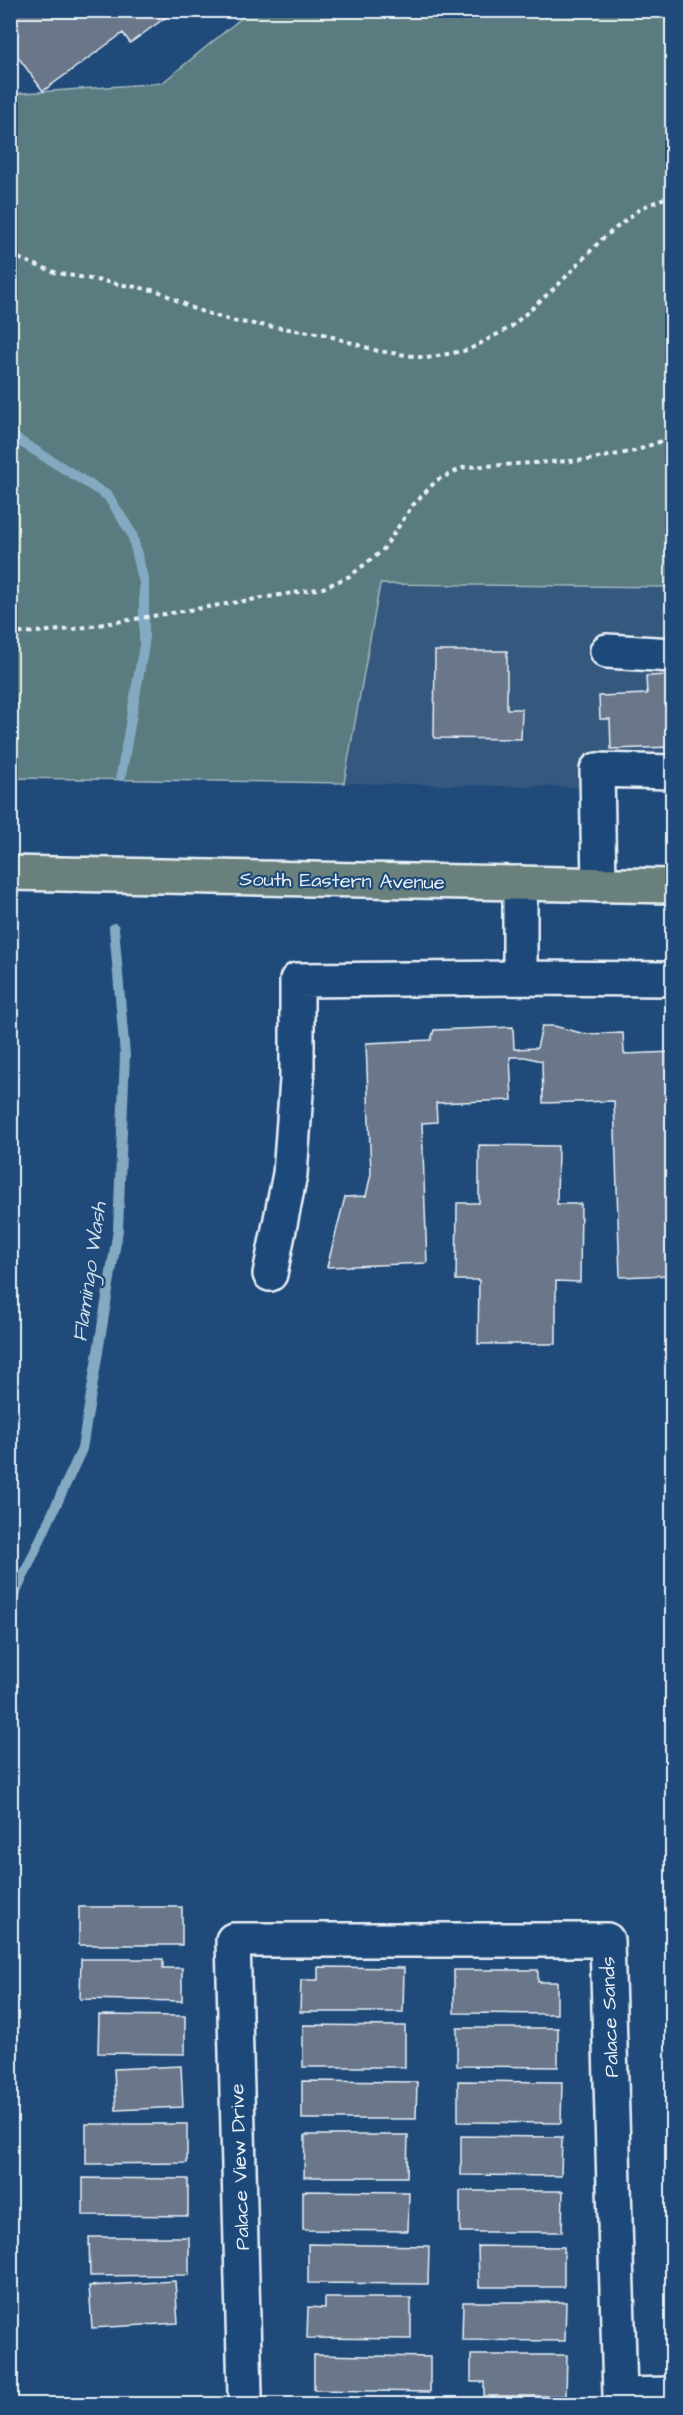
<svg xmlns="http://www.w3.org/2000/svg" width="683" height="2415" font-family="'Architects Daughter',sans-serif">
	<rect width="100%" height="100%" fill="#1f4a7a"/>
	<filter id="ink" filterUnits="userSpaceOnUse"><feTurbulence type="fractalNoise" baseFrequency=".0167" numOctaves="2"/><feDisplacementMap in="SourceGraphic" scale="12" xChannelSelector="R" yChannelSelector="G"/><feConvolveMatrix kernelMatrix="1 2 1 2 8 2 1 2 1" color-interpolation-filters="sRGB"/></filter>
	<g filter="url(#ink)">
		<path fill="#36587f" d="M379 584 672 587V789L344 783Z"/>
		<path fill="#5a7b80" stroke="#a1b6bc" stroke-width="1.5" d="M250 11H672V587L380 584 344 783 11 778V94L162 83Z"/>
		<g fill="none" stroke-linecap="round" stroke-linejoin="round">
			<path stroke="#84aac2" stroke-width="10" d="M10 435 108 496 132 534 144 583V645L121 776
				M10 1605 82 1449 118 1230 125 1055 114 928"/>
		</g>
		<path fill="#6b778a" stroke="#e8f1f8" stroke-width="1.5" d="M25 10H176L130 43 123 33 43 91 10 46V21Z
			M435 651H507V709H522L521 739 434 738Z
			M672 675V747L611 749 610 719H600L599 696 647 694 646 676Z
			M542 1026H554L585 1034 623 1033 624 1054 672 1052V1275L620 1277 614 1101 543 1103 542 1061 525 1057H510L512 1100 436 1103 437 1122 422 1123 427 1263 327 1267 345 1197 366 1196 371 1174 366 1043 431 1040 434 1030 513 1027 514 1049 537 1048Z
			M479 1145 558 1146 557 1204H581L580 1282 556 1281V1344H478L479 1280H456L457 1203H479Z
			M79 1907H182V1945H79Z
			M81 1959H163V1968H182V2001L80 1999Z
			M318 1967 404 1968 403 2012H300L301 1980H318Z
			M454 1970H538V1982H557V2014L454 2013Z
			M99 2015 185 2016V2054L98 2053Z
			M303 2025 405 2026V2067H303Z
			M457 2028H558V2067L457 2066Z
			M181 2066 183 2107 116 2110 114 2069Z
			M302 2081 417 2082 416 2119H302Z
			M458 2081 562 2082 561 2123 458 2122Z
			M86 2124H187V2163L86 2164Z
			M305 2135H408L407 2177H304Z
			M461 2136 562 2137 561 2176 461 2175Z
			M83 2178 188 2179V2216L83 2215Z
			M303 2191 409 2192 408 2231 303 2230Z
			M460 2191H563L562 2232H460Z
			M89 2237H189V2275L90 2276Z
			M308 2244 429 2246 428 2284 308 2283Z
			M478 2246 564 2247V2287H479Z
			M175 2281 178 2323 92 2328 89 2286Z
			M325 2298H411V2339L307 2338 308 2307 325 2308Z
			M463 2302H566L565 2341 462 2340Z
			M314 2355 430 2357V2392L314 2390Z
			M471 2355H567L566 2396H484V2382H471Z"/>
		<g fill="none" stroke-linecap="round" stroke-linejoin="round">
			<g stroke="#e8f1f8" stroke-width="38">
				<path id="minor" d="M607 651 672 655
					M520 883V978L672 979
					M599 885 597 770 672 772
					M270 1274 290 1174 297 1080V980L520 978
					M245 2394 233 1940H607L620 2395 672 2394"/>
			</g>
			<g stroke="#e8f1f8" stroke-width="38">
				<path id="major" d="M10 873 672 886"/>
			</g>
			<path stroke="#e8f1f8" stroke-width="4" stroke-dasharray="4.5 4.5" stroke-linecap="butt" d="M10 255 57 273 158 291 194 309 233 321 323 334 378 351 427 358 468 350 511 327 558 285 602 239 641 208 672 195
				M10 634 74 629 323 588 350 576 382 551 413 505 437 480 465 467 587 460 635 451 672 437"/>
			<use href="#minor" stroke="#1f4a7a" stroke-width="33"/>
			<use href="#major" stroke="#6a807c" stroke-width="33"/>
		</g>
	</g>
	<g text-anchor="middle" stroke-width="4.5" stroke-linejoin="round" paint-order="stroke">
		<g font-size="20" fill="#e8f1f8" stroke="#1f4a7a">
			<text transform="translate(342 880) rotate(1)" y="7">South Eastern Avenue</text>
			<text transform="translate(609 2017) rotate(-92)" y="7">Palace Sands</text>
			<text transform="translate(239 2167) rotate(-92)" y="7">Palace View Drive</text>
		</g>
		<g font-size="21" font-style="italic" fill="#cfdfea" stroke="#1f4a7a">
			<text transform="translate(89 1272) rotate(-82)" y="7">Flamingo Wash</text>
		</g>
	</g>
	<rect width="683" height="2415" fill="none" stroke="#1f4a7a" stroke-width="36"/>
	<rect x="18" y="18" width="647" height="2379" fill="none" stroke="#e8f1f8" stroke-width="2" filter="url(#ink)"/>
</svg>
